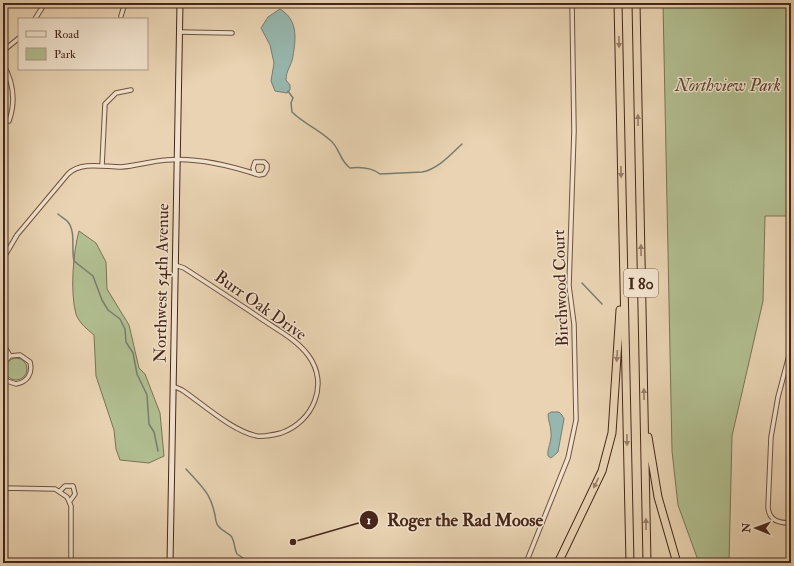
<svg xmlns="http://www.w3.org/2000/svg" width="794" height="566" font-family="'IM FELL Double Pica',serif">
	<rect width="100%" height="100%" fill="#e9d3b2"/>
	<filter id="stains"><feTurbulence type="fractalNoise" baseFrequency=".005" numOctaves="4"/><feColorMatrix values="0 0 0 0 .2 0 0 0 0 .09 0 0 0 0 .02 0 0 0 .5 -.17"/></filter>
	<radialGradient id="worn" r=".72"><stop offset=".6" stop-color="#630" stop-opacity="0"/><stop offset="1" stop-color="#630" stop-opacity=".3"/></radialGradient>
	<path fill="#b1be90" stroke="#7c7255" d="M663 3H791V216H765L763 301 732 436 729 563H699L678 505 672 451Z
		M79 231 96 243 106 262 107 289 129 325 139 368 145 374 160 413 164 456 149 463 120 460 116 449 114 430 96 376 94 335C87 329 79 323 76 314 70 293 73 252 79 231Z
		M5 369a11 11 0 1 1 22 0a11 11 0 1 1-22 0Z"/>
	<path fill="#97b7ae" stroke="#777d73" d="M280 9C298 20 296 38 293 56 292 65 286 70 286 80L290 85V90L287 93 275 91 271 81 274 63 270 45 261 28 268 17Z
		M551 412H559L562 415 564 419 558 452 551 458 548 456C547 448 552 441 551 433 551 426 548 420 548 414Z"/>
	<g fill="none" stroke-linecap="round" stroke-linejoin="round">
		<path stroke="#777d73" stroke-width="1.5" d="M251 3 252 5
			M288 91 293 98 291 103 292 112C303 123 318 129 330 140 340 148 339 160 350 168 360 167 371 167 380 174L422 172C438 169 450 155 462 144
			M58 214C61 217 66 219 68 222 76 232 71 249 74 261L93 276 102 300 108 310 120 319 125 329 126 342 133 353 137 374 147 395 149 424 154 432 158 451
			M582 283 602 304
			M186 469C204 489 212 494 216 521 217 529 227 532 231 536 235 541 234 548 237 554L249 562"/>
		<g stroke="#705140" stroke-width="5.5">
			<path id="street" d="M121 16 125 3
				M35 19 45 3
				M179 32 232 33
				M3 51 19 38
				M3 64C14 83 16 101 9 121
				M102 166 105 104 116 93 131 90
				M3 259 17 235 68 174C81 161 104 167 121 167 136 166 151 161 166 160 197 157 229 165 259 175L264 174 267 169V165L264 162H255L253 168 255 174
				M3 344 10 356
				M791 348 778 397 771 437 768 507C769 521 779 523 791 523
				M3 364 10 356 20 355 30 362C33 374 27 382 16 384L7 381 3 375
				M173 386 182 390C203 404 232 431 257 436 265 437 273 435 281 433 313 422 330 384 308 355 296 339 276 329 260 318 235 301 210 285 184 268L175 265
				M3 488 55 489 67 497 71 506V563
				M60 491 65 486H73L75 494 70 501
				M3 535 4 488
				M526 563 568 458 576 420 574 324 569 286 574 131 572 3"/>
		</g>
		<g stroke="#47261a" stroke-width="7">
			<path id="secondary" d="M170 563 180 3"/>
		</g>
		<g stroke="#47261a" stroke-width="9">
			<path id="highway" d="M618 3 630 563
				M636 3 647 563
				M648 437 658 497 677 563
				M558 563 602 471 612 433 620 310"/>
		</g>
		<use href="#street" stroke="#f1e2cd" stroke-width="3.5"/>
		<use href="#secondary" stroke="#f1e2cd" stroke-width="5"/>
		<use href="#highway" stroke="#e9d3b2" stroke-width="7"/>
	</g>
	<defs><path id="oneway-solid" d="M-6-.8H1V-3.2L6.5 0L1 3.2V.8H-6Z"/></defs>
	<g fill="#987c66">
		<use href="#oneway-solid" transform="translate(619 42) rotate(89)"/>
		<use href="#oneway-solid" transform="translate(638 120) rotate(-91)"/>
		<use href="#oneway-solid" transform="translate(621 172) rotate(89)"/>
		<use href="#oneway-solid" transform="translate(641 250) rotate(-91)"/>
		<use href="#oneway-solid" transform="translate(617 356) rotate(94)"/>
		<use href="#oneway-solid" transform="translate(644 394) rotate(-91)"/>
		<use href="#oneway-solid" transform="translate(627 440) rotate(89)"/>
		<use href="#oneway-solid" transform="translate(596 483) rotate(116)"/>
		<use href="#oneway-solid" transform="translate(646 524) rotate(-91)"/>
	</g>
	<g text-anchor="middle" stroke-width="3" stroke-linejoin="round" paint-order="stroke">
		<rect fill="#f1e2cd" stroke="#7a5e50" stroke-width="1" x="624" y="269" width="34" height="28" rx="3"/>
		<g font-size="16" font-weight="bold" fill="#47261a">
			<text x="641" y="289">I 80</text>
		</g>
		<g font-size="17" font-style="italic" fill="#5c4432" stroke="#f1e2cd">
			<text x="728" y="91">Northview Park</text>
		</g>
		<g font-size="17" fill="#47261a" stroke="#f1e2cd">
			<text transform="translate(161 283) rotate(-89)" y="6">Northwest 54th Avenue</text>
			<text transform="translate(560 288) rotate(-92)" y="6">Birchwood Court</text>
			<text transform="translate(261 305) rotate(35)" y="6">Burr Oak Drive</text>
		</g>
	</g>
	<path fill="none" stroke="#47261a" stroke-width="1.5" d="M293 542L369 520"/>
	<g fill="#47261a" stroke="#f1e2cd" stroke-width="1.5">
		<circle cx="293" cy="542" r="4"/>
		<circle cx="369" cy="520" r="10"/>
	</g>
	<g font-size="12" text-anchor="middle" font-weight="bold" fill="#fff">
		<text x="369" y="524">1</text>
	</g>
	<g font-size="18" text-anchor="middle" font-weight="bold" fill="#47261a" stroke="#f1e2cd" stroke-width="3" stroke-linejoin="round" paint-order="stroke">
		<text x="465" y="526">Roger the Rad Moose</text>
	</g>
	<rect width="794" height="566" fill="none" stroke="#e9d3b2" stroke-width="16"/>
	<rect x="4" y="4" width="786" height="558" fill="none" stroke="#47261a" stroke-width="2"/>
	<rect x="8" y="8" width="778" height="550" fill="none" stroke="#47261a"/>
	<rect x="18" y="18" width="130" height="52" fill="#f1e2cd" stroke="#ad9785"/>
	<rect x="26" y="31" width="20" height="6" fill="#f1e2cd" stroke="#ad9785"/>
	<text x="54" y="38" font-size="12" fill="#47261a">Road</text>
	<rect x="26" y="48" width="20" height="12" fill="#b1be90" stroke="#ad9785"/>
	<text x="54" y="58" font-size="12" fill="#47261a">Park</text>
	<g transform="translate(756 528) rotate(271)" stroke="#f1e2cd" stroke-width="3" paint-order="stroke">
	<path d="M0-3L7 15L0 10L-7 15Z" fill="#47261a"/>
	<text y="-6" font-size="11" font-weight="bold" text-anchor="middle" fill="#47261a">N</text>
	</g>
	<rect width="100%" height="100%" filter="url(#stains)"/>
	<rect width="100%" height="100%" fill="url(#worn)"/>
</svg>
